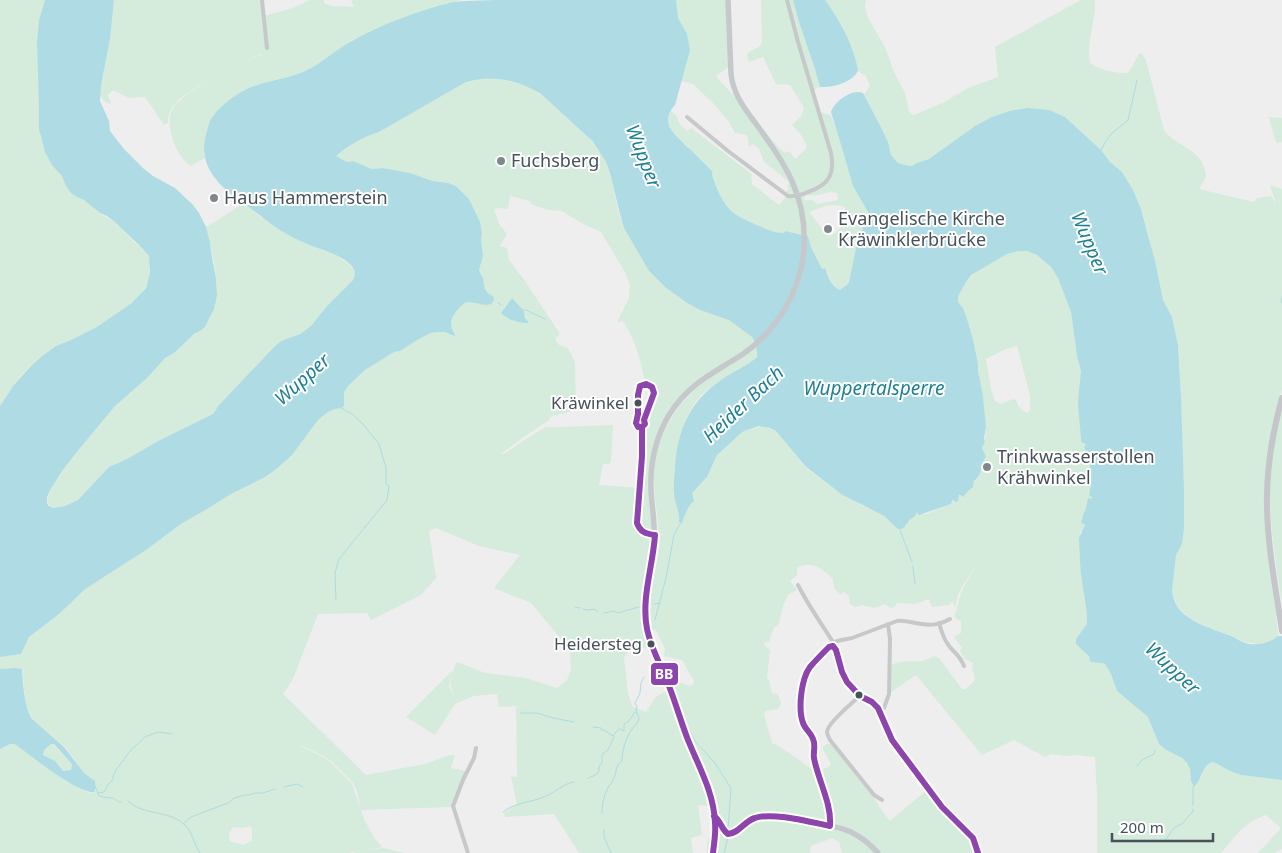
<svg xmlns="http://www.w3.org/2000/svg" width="1282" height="853" font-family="'Noto Sans',sans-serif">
	<rect width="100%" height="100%" fill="#eee"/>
	<path fill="#d5ebdc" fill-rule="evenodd" d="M0 0H45L39 20 37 42 39 88V130C42 137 42 144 45 151 48 161 57 167 62 176 65 182 66 187 71 192 76 197 82 198 87 202 91 205 94 209 98 212 104 217 111 219 117 224 124 230 129 237 135 243 140 247 147 251 149 257 151 264 149 275 147 283 141 305 91 331 70 341 63 344 56 346 50 350 29 364 12 385 0 406Z
		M114 0H261L264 16 293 8 310 0H324L325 4 333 6 354 7 351 0H462C431 8 399 19 370 33 363 36 355 38 349 42 334 52 321 64 305 71 274 86 245 82 219 109 207 120 202 142 205 158L190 166C181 158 175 148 172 137 170 128 168 119 172 110 181 91 240 65 260 55L262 53 197 87 179 99 171 109 168 118V123L164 125 145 97 129 98 113 90 108 95 111 104 105 102 100 96 101 85 110 39Z
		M676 0H726L729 67 716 76C728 91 742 103 754 117 764 129 772 142 785 153L789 151 795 159 806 149 807 146 801 135 792 125 802 115 804 108 790 85C785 83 781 86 776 84L763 57 749 62 747 55C751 48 759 50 762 42L761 0H793L799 22 815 69 820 87 813 90 820 112 831 115 844 151 853 186 868 212 856 248 850 278 848 284 843 288 840 290 837 289 832 284 825 268 822 269 811 247 808 236C800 235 794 233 786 231L783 233C774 233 766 229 757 225 734 215 726 211 716 186 714 181 712 177 712 171L690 149 688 148 673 132 669 125 667 118 670 110 677 116C677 122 682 127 687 131L691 128 753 175 751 177 752 184 779 205 788 194 786 192 789 188 787 187 789 182 764 162 759 149 753 144 749 147 748 139 747 135 735 133 729 122 713 103 693 84 681 81 689 48 687 34 678 18ZM830 192 837 193 838 200 817 204 812 200H805L804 198 806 196 810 195C816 197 824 193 830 192ZM833 205 843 206C845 208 847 210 848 213 848 222 836 233 829 237L809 212 825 206Z
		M825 0H866L865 7 868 18 885 47 894 72 905 93 909 111 911 114 914 115 944 102 968 88 998 77 995 47 1081 0H1095C1096 21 1086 42 1090 63 1099 70 1116 73 1127 73L1130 70 1139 54 1141 53 1146 60 1164 130C1177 148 1205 149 1206 177L1199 189 1254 202 1257 198 1271 196 1276 204 1270 185 1282 189V390L1278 403 1267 462 1273 582 1278 636 1271 642 1257 644 1244 642 1234 637 1207 627 1188 617 1177 606 1172 591 1176 555 1182 544 1184 529V488L1181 396 1178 345 1172 317 1163 300 1149 236 1141 209 1133 190 1122 172 1110 162 1101 150 1065 117 975 126 929 159 910 167 898 163 891 155 888 142 881 127 876 116 870 107 864 95 870 86 866 76 858 71 852 48 842 25Z
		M491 78 503 80 530 87 540 93 589 138 592 140 606 162 610 173 619 214 624 228 649 271 665 287 687 303 700 310 729 320 752 337 755 345 701 380 667 420 652 464 655 535 643 534 651 538C650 563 639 588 641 612 641 624 645 636 648 647L631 650 624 657 628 694 633 707 646 712 656 697 668 690 704 780 713 814 709 806 698 805 702 835 691 838 693 853H579L554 814 505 817 504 813 517 804 511 776 517 777 516 707 539 702 522 706 499 707 497 694 474 696 457 703C449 685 448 680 457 662L485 673 526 678 557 688 567 680 571 670 570 650 531 603 494 588 520 555 479 546 436 528 429 531 436 578 421 595 371 620 367 613 318 614 293 679 283 694 366 775 425 764 449 755H455L451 768 466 771 452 807 361 810 357 791 353 783 330 760 323 756 303 746H301L323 757 329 761 352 784 364 819 375 839 382 847 364 851 384 848 404 853H352L362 850 348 853H0V749L10 744H15L62 778 82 790 91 793 96 790V785L95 781 84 773 65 747 31 718C25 703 23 685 23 669L15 668 0 669V657L20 654 29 637 59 614 84 589 146 550 181 524 207 509 231 494 269 474 292 455 318 420 328 412 344 406V392L349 385 365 370 394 352 400 351 419 339 431 333 438 332H444L448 334 454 332C453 330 451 326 451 324 450 317 459 308 464 303L473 302 479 304 493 296 485 291 479 270 483 256 481 240 482 234 469 199 456 186 448 183 433 181 410 173 383 168 372 169 353 161 347 162 336 156C349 145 363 137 379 132L466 82 475 79ZM510 196 530 201 533 205 549 210 562 211 583 224 601 232 626 274 630 285 629 298 618 320V322L623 321C635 339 642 363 645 384L651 386 654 392 644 420V426L642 427 639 488 599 485 603 464H609L611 462 613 425 560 427H546L529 437 504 454H501L528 434 548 421 552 416 576 410 575 362 568 348 559 345 555 339 560 334 525 281 509 260 507 248 500 246 507 234 499 224 494 209 500 208 508 209ZM512 298 524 311 527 323 504 317 505 307ZM251 826 252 831V841L243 845 230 841 229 834 233 827 242 828Z
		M1268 117 1282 118V142L1276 143 1270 121Z
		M243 204 279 229 299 240 336 255 350 265 356 274 353 280 327 306 311 326 300 334 281 341 275 346 219 405 213 414 160 440 127 459 109 467 78 500 65 506 51 508 47 500 50 490 62 471 76 453 115 406 147 378 158 364 169 355 174 353 195 332C201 331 206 326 209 320 225 291 212 256 206 227Z
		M1018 251H1027L1037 255 1051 267 1058 278 1071 312 1077 356 1081 371 1080 437 1081 442 1086 443 1084 447C1091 463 1093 478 1089 495L1092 497 1091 499 1087 500V507L1081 519 1085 525 1084 528 1080 533 1081 575 1087 614V624L1076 639 1089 656 1090 661 1105 664 1111 674 1117 691 1148 717 1159 744 1182 758 1187 763 1190 769V775L1193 786C1202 781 1201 767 1212 762 1218 763 1222 767 1228 770 1232 772 1236 773 1241 775L1282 780V849L1275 853H1258L1281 828 1266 815C1244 822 1236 836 1221 853H1097V795L1095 757 1075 755 1066 756 1051 754 1045 757 1014 740 982 755 916 675 890 693V666C900 659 911 662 922 661 926 660 930 658 934 656L939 658 962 689H966L975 680 972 667 973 663 965 659 960 651 962 648 955 639V636L961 633V621L958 620 954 616C958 609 958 601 961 593 965 583 972 574 977 564L962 587 958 595 955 608 953 602H951L949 605 932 607 929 599 915 604 897 603 893 608 888 607 885 604 874 608 862 605 855 607 850 604 849 596 844 592 841 594 839 593 834 588 833 579C824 570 811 559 797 568V575L790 581 797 590 789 594 784 603 778 626 774 627 769 642 764 643V645L770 650 767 678 769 680 772 693 778 694 781 704 778 709 766 711 764 714 772 743 779 746 816 772 830 820 825 827 826 829 828 828C853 833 857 836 876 853H842L839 842 832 838 811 846 810 853H707C707 846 706 842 710 836L714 838V816L727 833 718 816 712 793 687 734 679 706 668 679 674 677 681 683 690 686 694 683V681L682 660 664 656 665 649 656 630 652 631C650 622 649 613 649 604 650 584 658 564 659 544 660 521 653 499 654 476 655 438 675 404 705 381 721 369 739 360 756 348L758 354 755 359C739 369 721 378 706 391 684 410 681 433 677 461 676 470 674 479 674 488 674 500 681 510 679 522L682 523 684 515 693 501 692 493 707 477 717 455 725 447 744 431 763 426 776 431 804 466 834 489 863 506 884 516 895 526 903 528 905 525 908 523 909 520 917 512 921 514H926L951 504 953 500 974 485V482C984 474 979 466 986 457L982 448 985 442 986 427 983 396 978 371V364L973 339 967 319 963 308 958 302V296L966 282 971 275 1007 254ZM1017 346 1018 349 1030 396V410L1027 413C1021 410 1018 407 1016 400L1013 399 1001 404 995 401 991 389 986 359 1004 350Z
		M1282 407V605C1276 564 1269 524 1270 483 1271 457 1276 432 1282 407Z
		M452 671 449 686 457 703 455 704 435 735 406 717Z
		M51 744H53L71 763 72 765V770L63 771 55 761 43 755 44 750Z
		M827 744H830L835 749 877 802 880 808 890 821 927 790 972 838 978 853H878L869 844 834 824 818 771 829 767 831 764 823 750V746Z"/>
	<path fill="#aedbe4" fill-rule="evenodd" d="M45 0H114L110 39 101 85 100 101 109 121 110 131 124 149 144 169 153 176 175 188 193 205 199 213 206 227 210 243 211 252 216 278 217 295 214 309 205 327 200 331 195 333 174 353 165 358 147 378 115 406 76 453 62 471 50 490 47 497V503L49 506 53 508 65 506 78 500 109 467 127 459 160 440 213 414 219 405 275 346 281 341 300 334 311 326 327 306 353 280C364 262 324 250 312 246 303 242 293 238 285 233 274 227 264 218 254 211 227 192 196 172 206 134 208 128 209 121 213 116 217 110 223 105 229 100 234 97 239 93 245 90 263 81 284 80 303 72 320 65 334 51 350 42 382 24 418 11 453 2 474 0 502 0 524 0 575 0 625 0 676 0L678 18 687 34 690 50 675 105C658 123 675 134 688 148L690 149 712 171C712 177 714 181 716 186 726 211 734 215 757 225 766 229 774 233 783 233L786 231C794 233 800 235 808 236L811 247 822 269 825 268C828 276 831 287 840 290L848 284 849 282 856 248 868 212 853 186 843 151 831 112C834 102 852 88 863 93L881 127 888 142 891 155 898 163 909 166H912L917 163 929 159 975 126 992 117 1010 111 1027 108 1049 110 1065 117 1101 150 1110 162 1122 172 1133 190 1141 209 1155 261 1163 300 1172 317 1178 345 1181 396 1184 488V529L1182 544 1176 555 1172 591C1173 597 1175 604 1179 609 1192 624 1214 629 1231 636 1237 638 1242 643 1249 644 1260 645 1270 643 1278 636H1282V780L1241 775C1236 773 1232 772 1228 770 1222 767 1218 763 1212 762 1201 767 1202 780 1194 787L1191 781 1190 769 1187 763 1182 758 1165 749 1159 744 1148 717 1117 691 1111 674 1105 664 1101 663 1092 662 1090 661 1089 656 1076 644V639L1087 624V614L1081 575 1080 560 1079 538 1085 525 1081 522C1082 517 1084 513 1086 508 1087 505 1087 501 1088 498L1091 499 1092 497 1089 495C1093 478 1091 463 1084 447L1086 444 1081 442 1080 428 1078 402 1081 371 1077 356 1071 312 1058 278 1051 267 1037 255 1027 251H1018L1007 254 971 275 966 282 958 296V302L963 308 967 319 973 339 978 364V371L983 396 986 427 984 438 985 442 982 448 986 457C979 466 984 474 974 481L973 487 969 490 968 491 963 497 961 495H959L958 501 955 502 953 499 951 504 919 515 917 512 915 516 909 520 908 523 905 525V527L901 529H898L884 516 841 494 805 466 776 431 770 428 759 426 744 431 740 434 717 455 707 477 692 493 694 501C687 507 685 515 682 523H680L679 522C680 514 677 508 675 500 673 490 674 479 675 469 677 431 689 402 721 380 732 372 747 366 757 357 758 351 755 342 752 337L729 320 700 310 687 303 665 287 649 271 624 228 620 214 610 173 606 162 592 140 589 138 540 93C517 80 491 74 466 82L379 132C363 137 349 145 336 156L347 162 353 161 372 169 383 168 410 173 433 181 448 183 456 186 469 199 480 222 482 234 481 240 483 256 479 270 481 275 483 278C484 287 484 292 493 296L494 300 491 304C482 307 474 300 464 303 459 308 450 317 451 324 451 328 454 332 455 336L444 332H438L431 333 419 339 400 351 394 352 365 370 349 385 344 392V406L341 408 335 409 328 412 318 420 292 455 275 470 265 477 231 494 207 509 181 524 146 550 85 589 59 614 29 637 21 654 0 657V406L13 386 31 366 42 356 56 346 71 340 97 327 132 303 146 288 150 272 149 256 143 249 116 223 107 216 100 213 84 200 77 197 71 193 66 186 62 176 52 165 45 152 41 136 39 130V106L37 42 39 20Z
		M793 0H825C841 22 853 44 858 70 854 82 832 88 820 87L815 69 799 22Z
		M512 298 524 311 525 318 529 323C521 323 507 320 501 313Z
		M15 668 22 669C23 685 24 703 31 718L64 747 84 773 95 781 96 788 94 792C78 794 30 755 15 744H10L0 749V669ZM51 744H54L71 763 72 765 71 770 63 771 55 761 43 755 44 750Z"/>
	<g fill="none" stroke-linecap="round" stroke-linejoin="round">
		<path stroke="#aedbe4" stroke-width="1" d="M1107 140 1110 135 1128 120 1137 80
			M1100 152 1106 141
			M1281 298 1282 303
			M498 303 501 305
			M522 310H526L545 319
			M900 530 912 562
			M913 566 915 584
			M336 600 335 573 339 559 387 500 389 486 386 484V468L379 444 362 423 352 414 341 408
			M654 604 660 603
			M575 607 580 608
			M583 609 587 610 595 609 598 612
			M604 613 614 611 618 613 628 610 639 607
			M655 620 666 578 674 535 680 524
			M521 713H537L553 718 574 722
			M593 727 601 728 602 731 604 730 613 736 616 732 620 729 624 731V724L629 721 635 712
			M689 730 695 741 714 762 731 788 728 830
			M1137 766 1142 760 1154 754 1155 750
			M588 778C595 775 600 775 599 766L602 763V754L608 750 614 737
			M109 784 113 779V776L116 770 130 751 145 737 158 732 172 734
			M95 787 96 788 99 796C104 797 108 798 112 798 116 799 117 802 121 802
			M284 787 297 784 303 787
			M98 793 104 792 108 785
			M128 801C143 816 171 810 185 825 193 833 194 845 200 853
			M1193 805V786
			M503 812C516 801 535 803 550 794 560 789 563 784 574 782
			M602 813C602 803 604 795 609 786 611 783 614 779 615 775 617 769 616 765 622 761 622 750 626 738 632 729 634 726 638 723 639 719 639 716 637 714 636 711L637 707 635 703 640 693 641 683 644 677
			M183 824 191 817 228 803 234 798 245 795H249L255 793H263L275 789
			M604 830V837L611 853
			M1164 842 1174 828 1183 823 1193 811V809
			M724 853 728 837"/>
		<path stroke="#c6c8c9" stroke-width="4" d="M262 0 267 48
			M687 117 728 151 788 196C795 197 801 195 808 192 829 185 835 174 831 153L798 42 787 0
			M642 427H639L636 425V421L639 418 644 419 646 423 645 425 642 427V456L637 522C639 532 645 535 655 535
			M798 585C808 605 821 623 833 642V646L836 650 842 672 847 682 860 696 872 702 878 708 892 740 905 758 942 807 973 838 978 853
			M939 623C941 630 943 637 947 643 953 653 959 653 964 666
			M860 696C853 702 827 724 827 732 827 735 829 738 830 740L874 795 882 800
			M881 712 884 708 889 694 890 639 888 624
			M830 826 831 817 817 771 814 757V740L805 728 802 721 800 704 803 685 809 668 829 647 833 646 834 643 837 641 852 638 897 621C906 620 913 623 922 624 931 626 942 624 950 619
			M468 853 453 806 463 780 474 758 476 748"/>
		<path stroke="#c6c9cb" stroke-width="5.5" d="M714 816C722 820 720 830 728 834 742 834 743 819 756 817 771 814 787 819 802 821 818 824 836 825 851 832 861 837 870 844 878 853
			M713 853C717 831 716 805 707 784 701 768 692 752 686 736 679 717 674 697 666 678 656 655 645 633 645 607 645 587 653 567 654 547 656 528 652 509 651 490 650 464 656 437 669 415 689 383 714 373 743 354 778 330 801 290 804 248 807 195 785 164 756 124 745 109 733 94 731 74L728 0"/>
		<path stroke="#c4c6c9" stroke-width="6" d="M1282 398C1272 434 1266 471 1267 508 1268 549 1276 590 1282 631"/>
		<g stroke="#fff" stroke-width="10">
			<path id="bus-1" d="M646 384 652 387 654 393 644 420 645 424 642 427H638L636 423 638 414V395L640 386Z
				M642 427V456L637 523C640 532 646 534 655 535 653 566 641 598 647 629 651 649 662 667 669 686 676 704 681 722 688 740 699 767 714 793 715 823 716 833 714 843 713 853
				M714 816C721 821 721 829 728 834 740 833 744 821 755 818 773 812 810 822 830 826 832 804 818 780 814 758 813 753 816 745 813 739 811 733 805 729 803 723 798 709 801 679 810 667 816 660 823 653 829 647L833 646 836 650 842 672 847 682 860 696 872 702 878 708 892 740 942 807 973 838 978 853"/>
		</g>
		<use href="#bus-1" stroke="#8e44ad" stroke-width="6"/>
	</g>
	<g fill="#81888c" stroke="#fff" stroke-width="2">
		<circle cx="501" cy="161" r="5"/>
		<circle cx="214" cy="198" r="5"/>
		<circle cx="828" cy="229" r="5"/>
		<circle cx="987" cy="467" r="5"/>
	</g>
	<g fill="#475158" stroke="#fff" stroke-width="2">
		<circle cx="638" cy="403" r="4.5"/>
		<circle cx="651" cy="644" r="4.5"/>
		<circle cx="859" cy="695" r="4.5"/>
	</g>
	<g text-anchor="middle" stroke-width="4" stroke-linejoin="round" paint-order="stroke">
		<g font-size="17" fill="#475158" stroke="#fff" text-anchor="end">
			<text x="629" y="409">Kräwinkel</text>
			<text x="642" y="650">Heidersteg</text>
		</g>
		<g font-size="18" fill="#475158" stroke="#fff" text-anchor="start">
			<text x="511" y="167">Fuchsberg</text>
			<text x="224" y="204">Haus Hammerstein</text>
			<text x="838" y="225">Evangelische Kirche<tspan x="838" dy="21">Kräwinklerbrücke</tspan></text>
			<text x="997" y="463">Trinkwasserstollen<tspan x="997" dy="21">Krähwinkel</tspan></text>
		</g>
		<g font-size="19" font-style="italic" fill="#1e8094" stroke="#fff">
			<text transform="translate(644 156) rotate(69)" y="7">Wupper</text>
			<text transform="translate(1090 243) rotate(67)" y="7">Wupper</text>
			<text transform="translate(302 379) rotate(-42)" y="7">Wupper</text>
			<text x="874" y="395">Wuppertalsperre</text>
			<text transform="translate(743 404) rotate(-43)" y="7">Heider Bach</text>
			<text transform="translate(1173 668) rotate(43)" y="7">Wupper</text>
		</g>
	</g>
	<rect stroke="#fff" stroke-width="2" x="650" y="662" width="29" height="24" rx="5" fill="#8e44ad"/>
	<g font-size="14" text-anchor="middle" font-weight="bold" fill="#fff">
		<text x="664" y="679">BB</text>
	</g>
	<path d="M1112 833v8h101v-8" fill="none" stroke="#475158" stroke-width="2.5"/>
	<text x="1120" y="833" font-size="15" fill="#475158" stroke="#ffffff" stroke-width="4" paint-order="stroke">200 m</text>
</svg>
